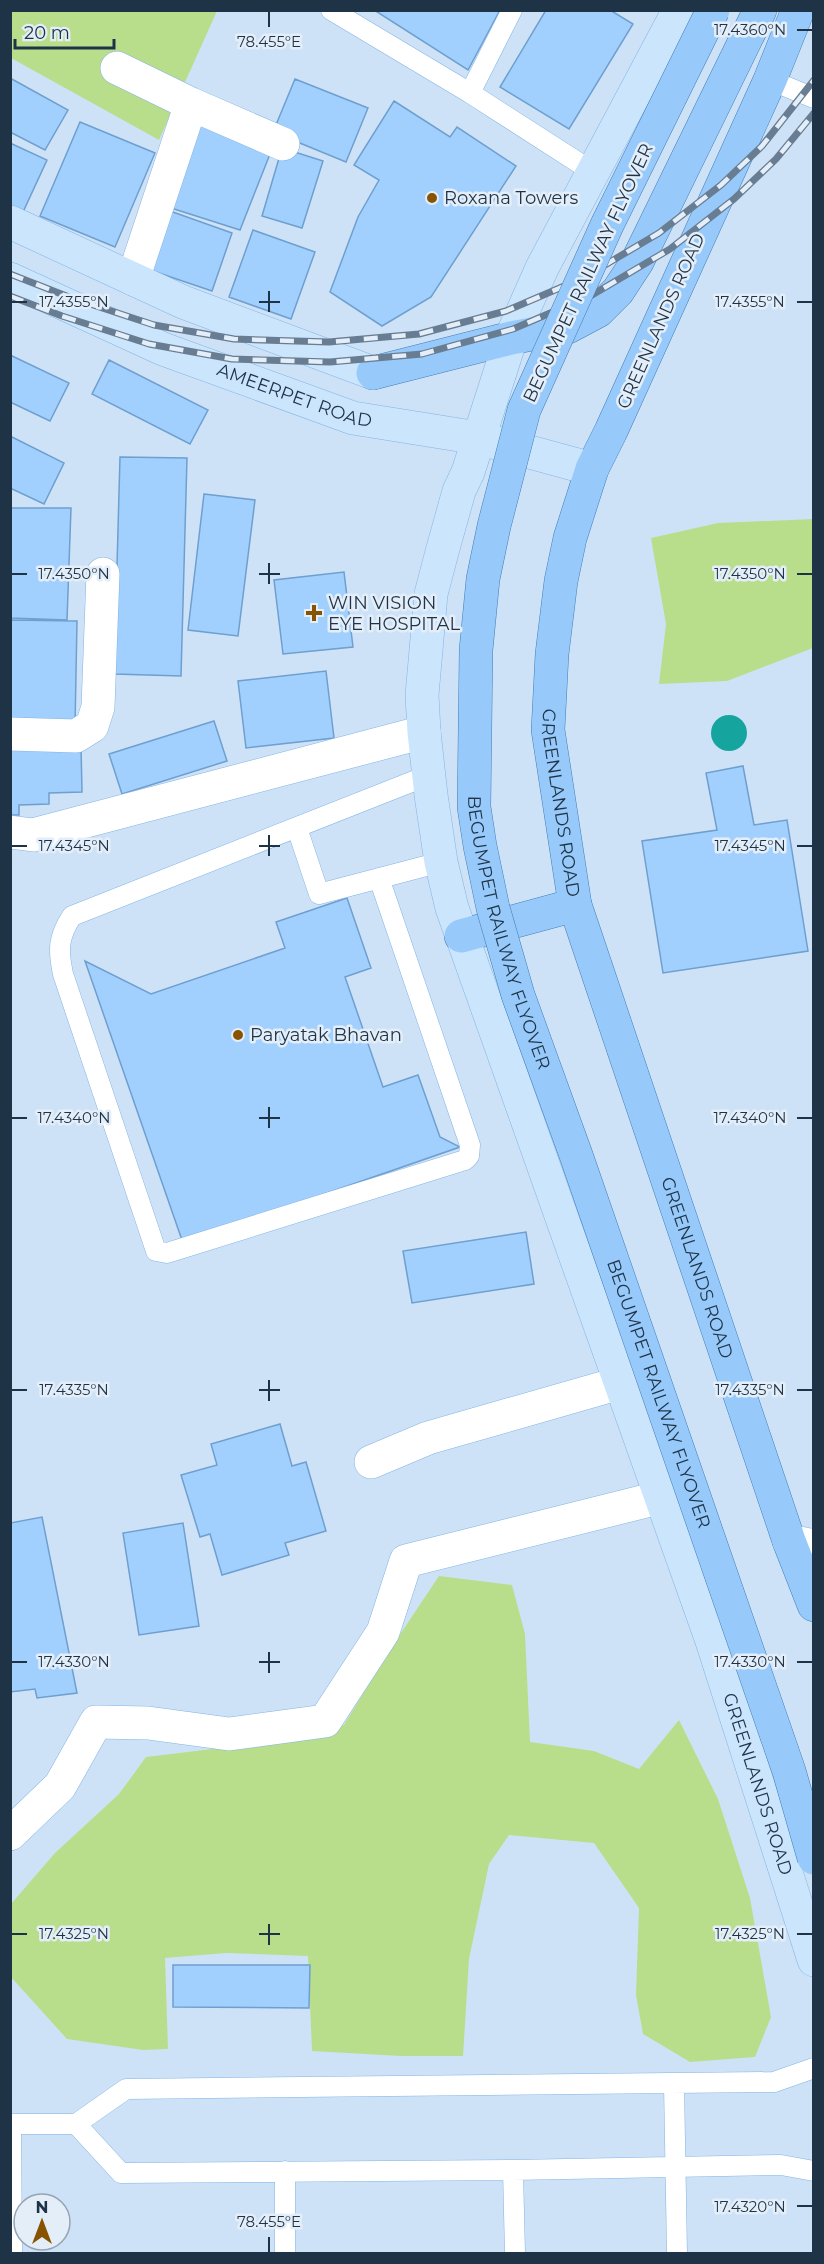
<svg xmlns="http://www.w3.org/2000/svg" width="824" height="2264" font-family="Montserrat,sans-serif">
	<rect width="100%" height="100%" fill="#cee2f7"/>
	<path fill="#b8de8b" d="M11 11H217L159 140 11 58Z
		M813 519V648L727 681 659 684 666 624 651 538 718 523Z
		M439 1576 512 1585 525 1634 530 1742 594 1751 639 1769 679 1720 718 1799 750 1898 771 2017 755 2057 690 2062 643 2034 636 1995 639 1908 594 1843 509 1835 489 1864 469 1959 463 2056H401L312 2051 308 1956 226 1953 165 1958 168 2049 143 2050 67 2039 11 1977V1904L55 1853 119 1794 146 1757 288 1740 344 1725 387 1654Z"/>
	<path fill="#16a59e" d="M711 733a18 18 0 1 1 36 0a18 18 0 1 1-36 0Z"/>
	<path fill="#a1d0ff" stroke="#6e9fce" stroke-width="1.5" d="M374 10H500L468 70Z
		M546 10H610L633 24 569 129 500 87Z
		M10 78 68 110 45 150 10 132Z
		M295 79 368 108 346 162 273 132Z
		M394 101 450 137 457 127 516 166 431 297 382 326 330 292 358 217 379 180 354 165Z
		M80 122 155 153 115 247 40 216Z
		M199 124 272 149 240 230 171 208Z
		M10 143 47 160 23 212 10 207Z
		M282 148 323 161 302 228 262 216Z
		M170 211 232 233 212 291 150 270Z
		M253 230 315 252 291 319 229 297Z
		M10 355 69 383 50 421 10 402Z
		M109 360 208 410 190 444 92 394Z
		M10 436 64 463 44 504 10 488Z
		M120 457 187 458 181 676 114 674Z
		M204 494 255 500 238 636 188 630Z
		M10 508H71L67 620 10 618Z
		M344 572 353 647 283 654 274 580Z
		M10 620 77 621 75 726 10 724Z
		M326 671 334 738 246 748 238 681Z
		M214 721 227 761 122 794 109 754Z
		M81 746 82 792 49 793V804L19 805V815H10V748Z
		M743 766 754 825 787 820 808 951 663 973 642 841 717 830 706 773Z
		M347 898 371 968 345 977 383 1087 418 1075 440 1137 460 1147 183 1243 85 961 151 994 285 948 276 922Z
		M526 1232 534 1284 412 1303 403 1251Z
		M280 1424 292 1466 306 1462 326 1531 285 1543 289 1555 222 1575 210 1534 200 1537 181 1475 217 1465 211 1444Z
		M42 1517 77 1693 37 1698 35 1689 10 1692V1523Z
		M183 1523 199 1626 139 1635 123 1533Z
		M173 1965H310L309 2008 173 2007Z"/>
	<g fill="none" stroke-linecap="round" stroke-linejoin="round">
		<g stroke="#83b4e5" stroke-width="21">
			<path id="lane" d="M331 10 470 93 593 172
				M770 80 814 98
				M470 93 512 10
				M297 828 319 894 441 862
				M379 878 470 1145 469 1156 465 1160 167 1253 156 1251 63 974C58 950 58 937 72 916L429 775
				M674 2084 677 2254
				M10 2124H76L126 2089 774 2082 814 2068
				M11 2124 12 2254
				M76 2124 121 2173 513 2170 781 2165 814 2171
				M513 2170 515 2254
				M285 2171V2254"/>
		</g>
		<g stroke="#83b4e5" stroke-width="34">
			<path id="street" d="M117 68 191 104
				M133 279 191 104 283 144
				M10 734 76 736 92 726 98 707 103 574
				M10 832 33 835 424 732
				M371 1462 428 1438 620 1383
				M789 1541 814 1546
				M10 1834 60 1786 96 1722 148 1723 229 1734 325 1721 383 1632 406 1561 662 1497"/>
		</g>
		<g stroke="#83b4e5" stroke-width="34">
			<g id="secondary">
				<path id="s1" d="M679 10 542 268 511 338 468 472 459 491 442 552 431 594 422 695 424 732 431 795 441 862 452 908 712 1641 814 1960"/>
				<path d="M10 222 183 302 373 373"/>
				<path id="s2" d="M10 279 163 349 353 418 478 438 592 469"/>
			</g>
		</g>
		<g stroke="#407eb9" stroke-width="34">
			<g id="primary">
				<path id="s3" d="M798 10 770 80 611 431 592 469 570 538 561 581 552 654 548 730 575 905 789 1541 814 1605"/>
				<path d="M373 373 511 338 568 327 598 311 618 291 637 262 760 10"/>
				<path d="M461 936 575 905"/>
			</g>
		</g>
		<use href="#lane" stroke="#fff" stroke-width="20"/>
		<use href="#street" stroke="#fff" stroke-width="33"/>
		<use href="#secondary" stroke="#cbe5fc" stroke-width="33"/>
		<use href="#primary" stroke="#97cafa" stroke-width="33"/>
		<g stroke="#697d92" stroke-width="7">
			<path id="rail" d="M10 274 69 297 154 325 234 339 329 342 419 334 506 311 583 278 659 233 721 185 762 146 814 80
				M10 296 62 316 149 344 232 359 330 362 422 354 513 329 592 295 670 249 734 199 776 159 814 113"/>
		</g>
		<use href="#rail" stroke="#e4eef9" stroke-width="4.5" stroke-dasharray="14" stroke-linecap="butt"/>
		<g stroke="#407eb9" stroke-width="34" stroke-linecap="butt">
			<g id="primary-bridge">
				<path id="s4" d="M713 10 607 225 524 410 494 526 483 579 476 650 474 807 480 846 493 908 518 995 576 1155 789 1771 814 1858"/>
			</g>
		</g>
		<use href="#primary-bridge" stroke="#97cafa" stroke-width="33"/>
	</g>
	<path fill="none" stroke="#1f3347" stroke-width="2" d="M269 12V27M797 30H812M269 291V312M12 302H27M259 302H280M797 302H812M269 563V584M12 574H27M259 574H280M797 574H812M269 835V856M12 846H27M259 846H280M797 846H812M269 1107V1128M12 1118H27M259 1118H280M797 1118H812M269 1380V1401M12 1390H27M259 1390H280M797 1390H812M269 1652V1673M12 1662H27M259 1662H280M797 1662H812M269 1924V1945M12 1934H27M259 1934H280M797 1934H812M797 2206H812M269 2237V2252"/>
	<g fill="#885300" stroke="#e4eef9" stroke-width="2">
		<circle cx="432" cy="198" r="6"/>
		<path d="M311 604h6v6h6v6h-6v6h-6v-6h-6v-6h6z"/>
		<circle cx="238" cy="1035" r="6"/>
	</g>
	<g text-anchor="middle" stroke-width="5" stroke-linejoin="round" paint-order="stroke">
		<g font-size="18" fill="#1f3347" stroke="#e4eef9" text-anchor="start">
			<text x="444" y="204">Roxana Towers</text>
			<text x="328" y="609">WIN VISION<tspan x="328" dy="21">EYE HOSPITAL</tspan></text>
			<text x="250" y="1041">Paryatak Bhavan</text>
		</g>
		<g font-size="18" fill="#1f3347" stroke="#e4eef9">
			<text transform="translate(588 273) rotate(-65)" y="6">BEGUMPET RAILWAY FLYOVER</text>
			<text transform="translate(661 321) rotate(-66)" y="6">GREENLANDS ROAD</text>
			<text dy="6" stroke="none"><textPath href="#s2" startOffset="308">AMEERPET ROAD</textPath></text>
			<text dy="6" stroke="none"><textPath href="#s3" startOffset="843">GREENLANDS ROAD</textPath></text>
			<text dy="6" stroke="none"><textPath href="#s4" startOffset="975">BEGUMPET RAILWAY FLYOVER</textPath></text>
			<text dy="6" stroke="none"><textPath href="#s3" startOffset="1329">GREENLANDS ROAD</textPath></text>
			<text dy="6" stroke="none"><textPath href="#s4" startOffset="1461">BEGUMPET RAILWAY FLYOVER</textPath></text>
			<text dy="6" stroke="none"><textPath href="#s1" startOffset="1882">GREENLANDS ROAD</textPath></text>
		</g>
	</g>
	<g font-size="15" text-anchor="middle" fill="#1f3347" stroke="#e4eef9" stroke-width="5" stroke-linejoin="round" paint-order="stroke">
		<text x="750" y="35">17.4360°N</text>
		<text x="269" y="47">78.455°E</text>
		<text x="74" y="307">17.4355°N</text>
		<text x="750" y="307">17.4355°N</text>
		<text x="74" y="579">17.4350°N</text>
		<text x="750" y="579">17.4350°N</text>
		<text x="74" y="851">17.4345°N</text>
		<text x="750" y="851">17.4345°N</text>
		<text x="74" y="1123">17.4340°N</text>
		<text x="750" y="1123">17.4340°N</text>
		<text x="74" y="1395">17.4335°N</text>
		<text x="750" y="1395">17.4335°N</text>
		<text x="74" y="1667">17.4330°N</text>
		<text x="750" y="1667">17.4330°N</text>
		<text x="74" y="1939">17.4325°N</text>
		<text x="750" y="1939">17.4325°N</text>
		<text x="750" y="2212">17.4320°N</text>
		<text x="269" y="2227">78.455°E</text>
	</g>
	<rect width="824" height="2264" fill="none" stroke="#1f3347" stroke-width="24"/>
	<g transform="translate(42 2222)"><circle r="28" fill="#e4eef9" stroke="#95a3b2" stroke-width="1.5"/>
	<path d="M0-4.5L10 22L0 15L-10 22Z" fill="#885300"/>
	<text y="-9" font-size="16" font-weight="bold" text-anchor="middle" fill="#1f3347">N</text>
	</g>
	<path d="M15 39v9h99v-9" fill="none" stroke="#1f3347" stroke-width="3"/>
	<text x="24" y="39" font-size="18" fill="#1f3347" stroke="#e4eef9" stroke-width="4.5" paint-order="stroke">20 m</text>
</svg>
